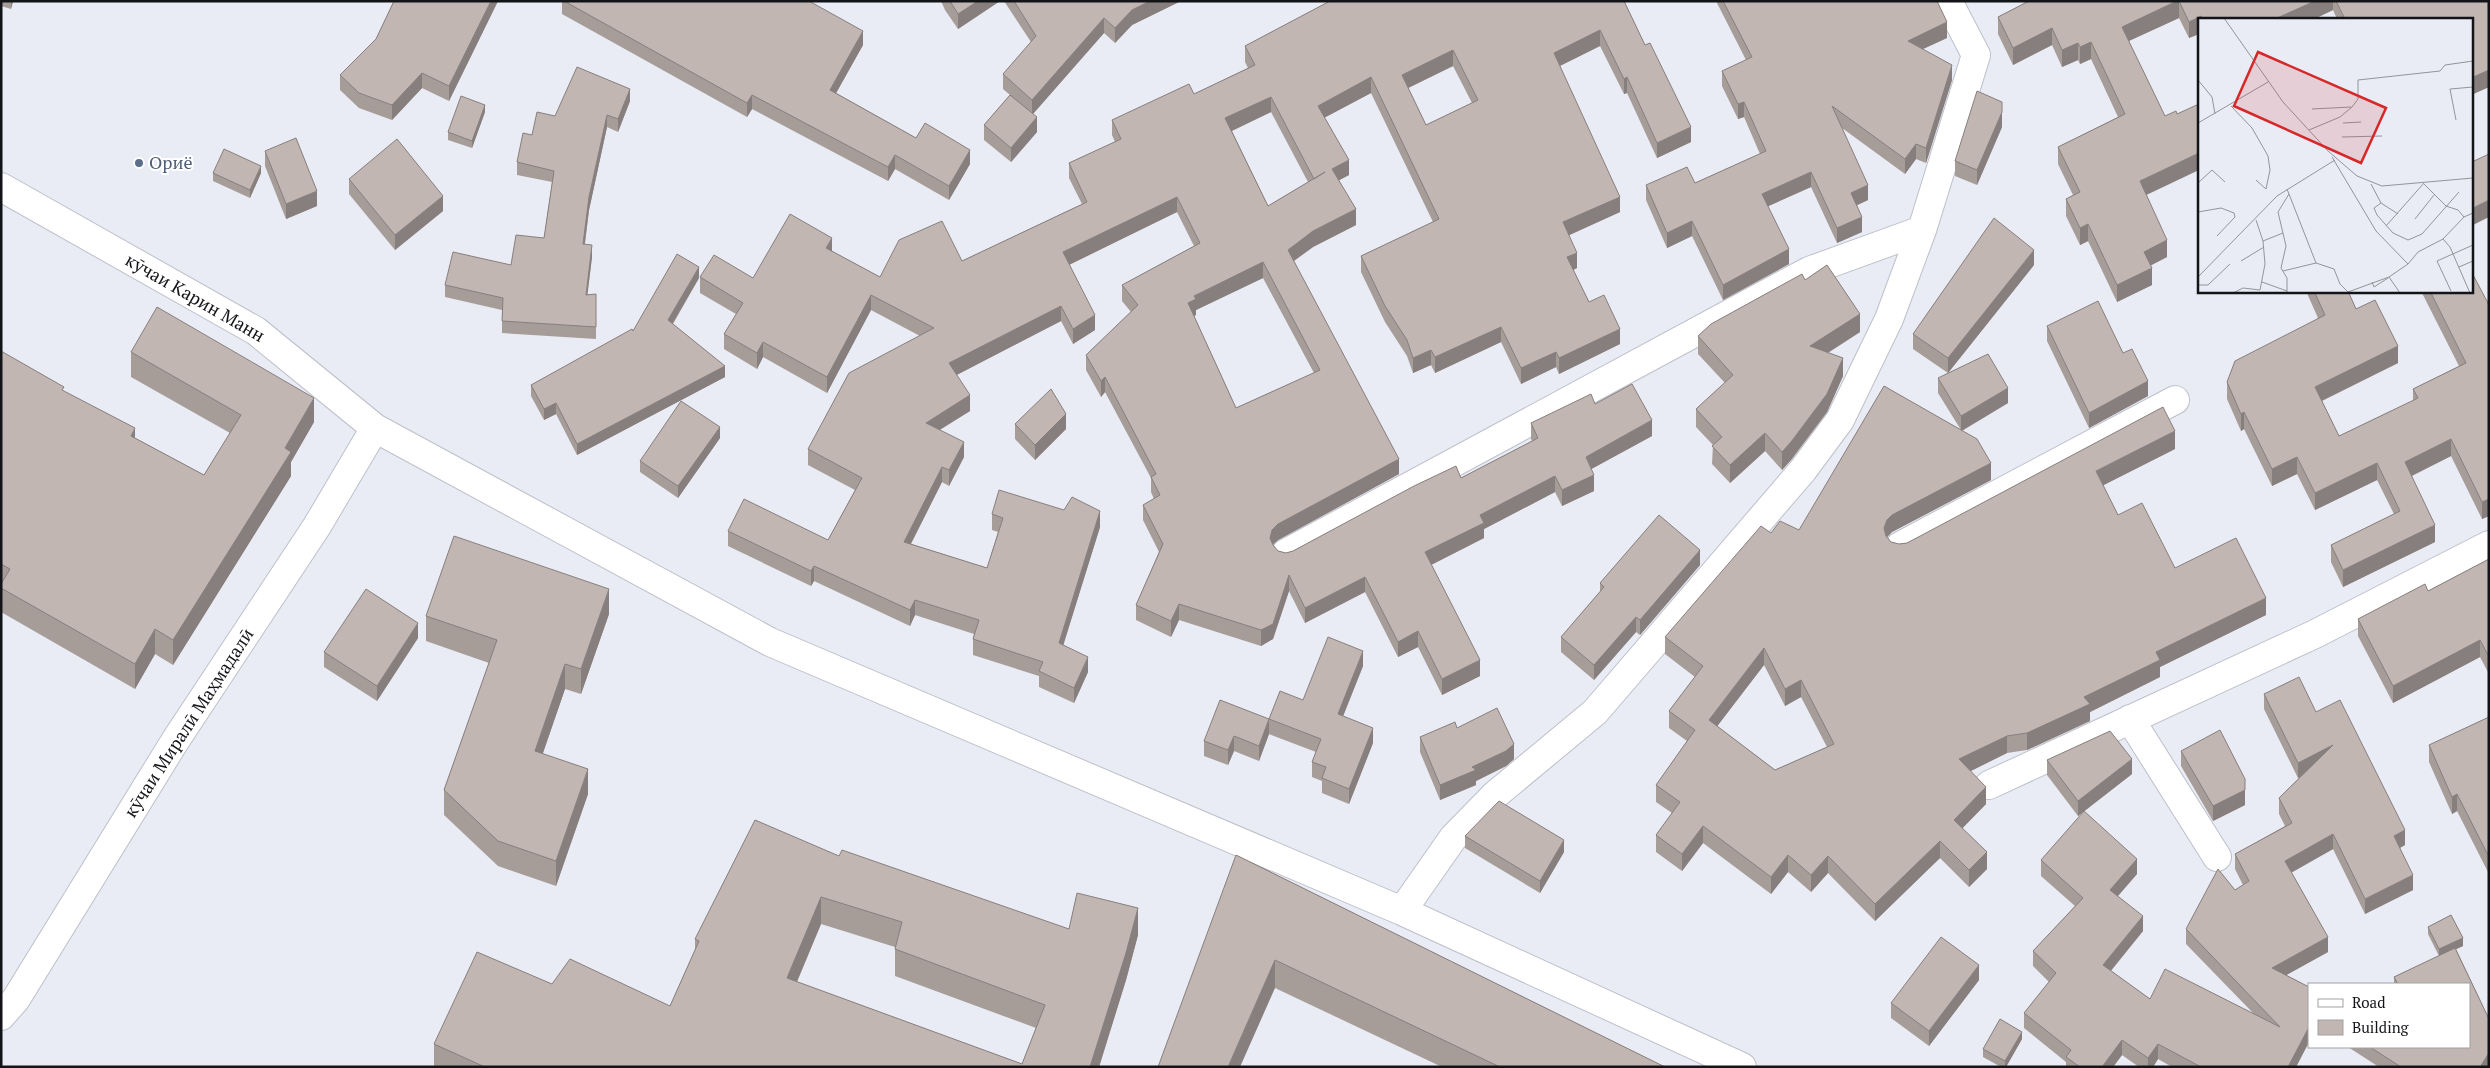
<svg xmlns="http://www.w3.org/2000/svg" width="2490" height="1068" font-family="'PT Serif',serif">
	<rect width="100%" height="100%" fill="#e9ebf5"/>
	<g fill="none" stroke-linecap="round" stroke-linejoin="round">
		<g stroke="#bdc0c9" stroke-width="30">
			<path id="minor" d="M1 187 256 331 375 428 770 642 1402 911 1742 1067
				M1900 546 2175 400
				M1286 553 1809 271 1922 230
				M2130 719 2217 857
				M1989 785 2315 634 2489 545
				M1402 911 1453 838 1495 795 1595 712 1803 470 1840 420 1889 319 1922 230 1976 55 1948 1
				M1 1016 16 999 175 741 317 526 375 428"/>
		</g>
		<use href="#minor" stroke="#fff" stroke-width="28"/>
	</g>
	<path fill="#a69d99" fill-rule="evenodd" d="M1 1H13L11 9 1 6Z
		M394 1H498L449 101 422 88 392 120 359 108 340 90V75L376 39Z
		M562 1H809L863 45 836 93 916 138 970 164 949 200 895 169 888 181 752 109 747 117 562 14Z
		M941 1H1000L958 29 945 10Z
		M1004 1H1181L1132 25 1115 43 1104 33 1033 114 1037 132 1011 162 984 140V125L1010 95 1003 89V74L1031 42Z
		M1328 1H1624L1691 142 1657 158 1627 93 1624 94 1600 46 1559 66 1620 212 1569 235 1577 268 1573 270 1589 302 1620 344 1559 374 1556 367 1521 384 1501 342 1435 373 1431 365 1413 373 1407 356 1385 322 1361 272V256L1433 222 1371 93 1324 118 1349 175 1339 180 1356 225 1313 247 1294 261 1399 474 1278 540 1273 545 1278 551 1286 553 1293 551 1461 478 1532 441 1531 439V423L1595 404 1652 436 1591 469 1594 491 1562 506 1555 492 1484 529V538L1431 565 1480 676 1442 695 1418 647 1398 657 1365 592 1305 623 1289 591 1273 639 1261 646 1179 620 1171 637 1136 620V605L1159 552 1143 520V505L1154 499 1151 492V478L1105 392 1101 397 1086 370V355L1131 312 1122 301V285L1194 246 1177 212 1069 264 1095 330 1073 344 1061 321 956 375 970 411 940 430 964 457 949 486 942 482 911 544 987 568 998 532 992 530V514L1100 527 1063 645 1088 672 1074 703 1039 687V676L973 655V639L974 634 915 615 910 626 814 581 811 586 728 546V531L828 540 855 490 808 465V449L920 336 871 310 827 393 763 357 757 369 724 349V334L736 314 700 293V277L753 278 832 251 880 277 962 261 1082 204 1069 178V163L1115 142 1112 135V120L1194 94 1248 68 1245 62V46L1329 2ZM1453 66 1472 103 1426 125 1408 88ZM1271 112 1308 182 1268 206 1232 131ZM1263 278 1314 373 1236 408 1194 316 1196 315V310Z
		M1716 1H1937L1947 38 1922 49 1952 80 1926 163 1916 159 1905 174 1842 128 1868 200 1857 205 1862 232 1837 243 1811 187 1768 206 1789 264 1723 300 1692 236 1667 248 1646 200V185L1695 183 1760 154 1744 117 1738 119 1722 86V71L1746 60Z
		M2029 1H2489V87L2471 95V19H2337L2333 10 2314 19H2199V34L2189 38 2179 18 2129 41 2146 195 2167 257 2151 265 2152 285 2117 302 2088 241 2080 245 2066 216V199L2073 195 2058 164V147L2118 117 2091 59 2080 64 2078 60 2062 67 2052 45 2013 65 1998 34V17Z
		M630 101 618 132 607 127 589 210 585 244 592 257 587 295 596 294V339L502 333V310L445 297V285L511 265 544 238 552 182 517 175V162L532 135 555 116Z
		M485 112 472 148 448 140V132Z
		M2002 127 1977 185 1955 176V161Z
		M265 151 317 206 286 219 265 166Z
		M213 173H261L250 198 213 181Z
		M349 179 443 211 395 250 349 194Z
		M2034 265 1948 373 1913 349V334Z
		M699 278 673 324 725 377 577 455 556 414 544 420 531 396V385L633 331Z
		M1805 280 1860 332 1828 353 1843 376 1827 412 1791 460 1782 470 1765 451 1730 483 1712 464 1713 445 1696 427V409L1725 383 1698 354V336Z
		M2306 291H2348L2356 309 2398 363 2322 401 2339 436 2413 401V389L2459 366 2421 291H2471L2489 305V516L2482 519 2451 456 2412 476 2435 542 2343 587 2331 562V545L2394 514 2377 480 2315 510 2297 474 2272 486 2244 429 2241 431 2227 399V382L2318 318Z
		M2047 326 2148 396 2089 428 2047 341Z
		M1 351 135 438 204 475 230 433 131 377V352L314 422 291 462V476L173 665 155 654 135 689 1 612Z
		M1938 378 2008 403 1962 431 1991 480 1892 532 1887 537 1891 542 1899 544 1907 543 2175 449 2103 485 2118 515 2175 568 2266 615 2160 667V677L2090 712V721L2027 750 2007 753 1970 771 1986 804 1962 828 1987 869 1969 887 1940 858 1875 921 1828 873 1811 892 1788 872 1771 894 1703 843 1682 871 1656 852V835L1672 813 1656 802V785L1687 741 1669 728V711L1695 677 1665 654V637L1771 533 1799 530 1961 430 1938 393ZM1764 665 1785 706 1801 697 1827 747 1775 770 1717 726Z
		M1015 424 1066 429 1035 460 1015 439Z
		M720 438 678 498 640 472V461Z
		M2489 559V674L2480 657 2393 703 2358 636V619L2428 591Z
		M1700 565 1640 635 1636 632 1594 680 1561 652V637L1600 592V583Z
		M609 614 581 694 565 689 543 753 588 794 556 886 498 866 444 815V790L489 663 426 641V616Z
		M418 638 377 701 324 667V652Z
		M1363 666 1343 716 1373 743 1349 804 1322 793V781L1312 777V762L1316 752 1269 734 1259 761 1234 751 1228 765 1204 756V741L1269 719Z
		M2264 694 2316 712 2405 845 2400 848 2413 890 2365 914 2333 849 2291 873 2328 952 2286 975 2309 987V1042L2296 1067H2172L2158 1059 2153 1067H2139L2122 1055 2113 1067H2066V1062L2024 1028V1013L2049 982 2033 966V951L2075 906 2041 876V860L2137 874 2118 896 2143 931 2111 971 2150 999 2253 1013 2186 944V929L2235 890 2243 885 2235 869V854L2285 826 2279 814V798L2301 776 2298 778 2264 709Z
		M2489 717V874L2457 811 2452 814 2429 762V745Z
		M1457 728 1514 759 1506 766 1476 781V785L1440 800 1420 752V737Z
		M2181 751 2245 790V805L2213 821 2181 766Z
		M2047 760 2132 774 2078 816 2047 775Z
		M1465 836 1564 852 1540 893 1465 848Z
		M1236 855 1665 1067H1442L1275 988Z
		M839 856 1069 929 1138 935 1126 980 1099 1067H434V1044L552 984 670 1006 695 950V939ZM821 924 895 947V976L1036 1028 1022 1064 797 982Z
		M2451 915 2463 938V946L2456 949 2489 1019V1067H2379L2348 1047H2469V984H2394V977L2439 956 2428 934V927Z
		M1979 980 1929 1046 1891 1018V1003Z
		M2022 1039 2006 1067H2001L1983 1057V1049Z"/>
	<path fill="#877f7d" d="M11 1H13L11 9Z
		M491 1H498L449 101V86Z
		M978 1H1000L958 29V14Z
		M1150 1H1181L1132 25 1115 43V28L1132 10Z
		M2177 1H2179V18L2122 44V27Z
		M2315 1H2333V10L2314 19H2275Z
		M2201 16V19H2199V34L2189 38V22Z
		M1104 18V33L1032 115V100Z
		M1947 22V38L1908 56V41Z
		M2052 28V45L2013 65V48Z
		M1600 30V46L1554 69V53Z
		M863 31V45L830 104V90Z
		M2091 42V59L2080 64V47Z
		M2078 43V60L2062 67V50Z
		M1453 50V66L1402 91V75Z
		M1952 65V80L1926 163V148Z
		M2489 70V87L2471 95V78Z
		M422 73V88L392 120V105Z
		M1371 77V93L1318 121V106Z
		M1627 77V93L1624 94V79Z
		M630 89V101L618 132V119Z
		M752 95V109L747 117V103Z
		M1271 97V112L1225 134V118Z
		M1744 102V117L1738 119V104Z
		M485 105V112L472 148V141Z
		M2002 112V127L1977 185V170Z
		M607 115V127L589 210 583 256V244L589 197Z
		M1037 117V132L1011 162V148Z
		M1691 127V142L1657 158V143Z
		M1916 144V159L1905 174V159Z
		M970 150V164L949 200V186Z
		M2199 153V170L2140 198V181Z
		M895 155V169L888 181V167Z
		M1349 160V175L1332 184V169Z
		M261 166V173L250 198V190Z
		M1811 172V187L1762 209V194Z
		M1868 185V200L1851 208V193Z
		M317 191V206L286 219V204Z
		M443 196V211L395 250V235Z
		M1177 197V212L1063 268V252Z
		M1620 197V212L1563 238V222Z
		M2489 200V217L2471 226V209Z
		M1356 209V225L1313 247 1288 265V250L1313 231Z
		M1862 217V232L1837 243V228Z
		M1692 221V236L1667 248V233Z
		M2088 224V241L2080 245V228Z
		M832 238V253L826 248Z
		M2167 240V257L2144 269V252Z
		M592 245V257L586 307V295Z
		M1789 249V264L1723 300V285Z
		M2034 250V265L1948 373V358Z
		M1577 253V268L1567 273V257Z
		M1263 262V278L1196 310V315L1188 319V303L1194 296Z
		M699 267V278L668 331V320Z
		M2152 268V285L2117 302V285Z
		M871 295V310L827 393V377Z
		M1061 306V321L949 379V363Z
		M1860 314V332L1810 364V346Z
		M1095 315V330L1073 344V329Z
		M1501 327V342L1435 373V357Z
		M1620 329V344L1559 374V358Z
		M763 342V357L757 369V353Z
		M2398 346V363L2315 404V387Z
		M1431 350V365L1413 373V358Z
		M1556 352V367L1521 384V368Z
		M1843 358V376L1827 412 1791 460 1782 470V452Z
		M725 366V377L577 455V444Z
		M1105 377V392L1101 397V381Z
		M2148 381V396L2089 428V413Z
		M2008 388V403L1961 431V416Z
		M970 395V411L926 438V423Z
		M314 398V422L291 462V476L173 665V640Z
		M556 403V414L544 420V409Z
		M2244 412V429L2241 431V414Z
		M1066 414V429L1035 460V445Z
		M1652 420V436L1586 472V457Z
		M720 427V438L678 498V486Z
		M135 428V453L131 436Z
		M2175 431V449L2096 489V471Z
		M1765 433V451L1730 483V465Z
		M2451 439V456L2405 479V462Z
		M964 442V457L949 486V470Z
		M2297 457V474L2272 486V469Z
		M1399 459V474L1278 540 1272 545 1270 538 1272 530 1278 524Z
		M1991 463V480L1892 532 1887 537 1884 545V528L1887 520 1892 515Z
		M2377 463V480L2315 510V493Z
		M942 467V482L904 557V542Z
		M1594 475V491L1562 506V490Z
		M1555 476V492L1484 529V538L1425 568V552L1480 515Z
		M2489 499V516L2482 519V502Z
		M1100 511V527L1059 659V643Z
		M2435 525V542L2343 587V570Z
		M1700 550V565L1640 635V620Z
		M814 566V581L811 586V571Z
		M1289 575V591L1273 639 1261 646V630Z
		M1365 577V592L1305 623V608Z
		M609 589V614L581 694V669Z
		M2266 598V615L2160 667V677L2090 712V721L2027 750V733L2156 652Z
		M915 600V615L910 626V610Z
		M1179 604V620L1171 637V621Z
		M1636 617V632L1594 680V665Z
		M418 623V638L377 701V686Z
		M155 629V654L135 689V664Z
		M1418 631V647L1398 657V642Z
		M2480 640V657L2393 703V686Z
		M1764 648V665L1709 737V720Z
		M1363 651V666L1338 729V714Z
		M1088 657V672L1074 703V688Z
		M1480 660V676L1442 695V679Z
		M565 664V689L535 776V751Z
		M1801 680V697L1785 706V689Z
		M1269 719V734L1259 761V746Z
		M1373 728V743L1349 804V789Z
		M1234 736V751L1228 765V750Z
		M2007 736V753L1959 777V759Z
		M1514 744V759L1506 766 1476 781V785L1440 800V785Z
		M2333 745V760L2298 778V763Z
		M2132 759V774L2078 816V801Z
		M588 769V794L556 886V861Z
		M1986 787V804L1954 837V820Z
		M2245 790V805L2213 821V806Z
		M2457 794V811L2452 814V797Z
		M1703 826V843L1682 871V854Z
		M2405 830V845L2394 851V836Z
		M2333 834V849L2285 876V861Z
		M1564 840V852L1540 893V881Z
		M1940 841V858L1875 921V904Z
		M1987 852V869L1969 887V870Z
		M1788 855V872L1771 894V877Z
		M1828 856V873L1811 892V875Z
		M2137 859V874L2110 905V890Z
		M2413 875V890L2365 914V899Z
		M821 897V924L787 1005V978Z
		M1138 908V935L1126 980 1099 1067H1090Z
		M2143 916V931L2103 980V965Z
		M2328 937V952L2272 983V968Z
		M2463 938V946L2439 957V949Z
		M1275 960V988L1240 1067H1228Z
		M1979 965V980L1929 1046V1031Z
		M2309 1027V1042L2296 1067H2288Z
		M2022 1032V1039L2006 1067H2005V1061Z
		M2122 1040V1055L2113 1067H2102Z
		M2158 1044V1059L2153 1067H2148V1058Z
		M2489 1053V1067H2480Z"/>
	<path fill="#c1b6b2" stroke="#877f7d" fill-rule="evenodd" d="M394 1H491L449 86 422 73 392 105 359 93 340 75 376 39Z
		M564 1H809L863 31 830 90 916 138 925 123 970 150 949 186 895 155 888 167 752 95 747 103Z
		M950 1H978L958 14Z
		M1014 1H1150L1132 10 1115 28 1104 18 1032 100 1003 74 1036 36Z
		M1330 1H1624L1645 45 1650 43 1691 127 1657 143 1627 77 1624 79 1600 30 1554 53 1620 197 1563 222 1577 253 1567 257 1589 302 1604 295 1620 329 1559 358 1556 352 1521 368 1501 327 1435 357 1431 350 1413 358 1407 340 1385 306 1361 256 1439 219 1371 77 1318 106 1349 160 1332 169 1356 209 1313 231 1288 250 1399 459 1278 524 1272 530 1270 538 1273 545 1278 551 1286 553 1293 551 1414 486 1456 466 1461 478 1538 438 1531 423 1591 394 1595 404 1632 384 1652 420 1586 457 1594 475 1562 490 1555 476 1480 515 1484 523 1425 552 1480 660 1442 679 1418 631 1398 642 1365 577 1305 608 1289 575 1273 624 1261 630 1179 604 1171 621 1136 605 1163 544 1143 505 1160 495 1151 477 1156 474 1105 377 1101 381 1086 355 1138 305 1122 285 1200 243 1177 197 1063 252 1095 315 1073 329 1061 306 949 363 970 395 926 423 964 442 949 470 942 467 904 542 987 568 1003 518 992 514 999 490 1064 510 1072 497 1100 511 1059 643 1088 657 1074 688 1039 671 1043 662 973 639 979 620 915 600 910 610 814 566 811 571 728 531 744 499 828 540 862 478 808 449 849 373 934 328 871 295 827 377 763 342 757 353 724 334 743 303 700 277 714 255 753 278 790 214 832 238 826 248 880 277 899 240 942 221 962 261 1087 202 1069 163 1121 139 1112 120 1189 84 1194 94 1255 65 1245 46ZM1453 50 1478 100 1426 125 1402 75ZM1271 97 1314 179 1325 172 1268 206 1225 118ZM1263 262 1320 370 1236 408 1188 303 1196 299 1194 296Z
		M1723 1H1937L1947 22 1908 41 1952 65 1926 148 1916 144 1905 159 1832 106 1868 185 1851 193 1862 217 1837 228 1811 172 1762 194 1789 249 1723 285 1692 221 1667 233 1646 185 1687 167 1695 183 1766 151 1744 102 1738 104 1722 71 1752 57Z
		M2029 1H2177L2122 27 2165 116 2176 111 2177 114 2199 104V153L2140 181 2167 240 2144 252 2152 268 2117 285 2088 224 2080 228 2066 199 2080 192 2058 147 2125 114 2091 42 2080 47 2078 43 2062 50 2052 28 2013 48 1998 17Z
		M2179 1H2315L2275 19H2203L2201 16 2189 22Z
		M2336 1H2489V70L2471 78V19H2345Z
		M577 67 630 89 618 119 607 115 589 197 583 244 592 245 586 295 596 294V327L502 321 503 298 445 285 453 252 511 265 516 235 544 238 554 171 517 162 523 133 532 135 537 112 555 116Z
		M1977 91 2002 102V112L1977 170 1955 161Z
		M1010 95 1037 117 1011 148 984 125Z
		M461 96 485 105 472 141 448 132Z
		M296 138 317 191 286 204 265 151Z
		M397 139 443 196 395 235 349 179Z
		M224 149 261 166 250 190 213 173Z
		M2489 154V200L2471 209V156L2474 161Z
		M1994 218 2034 250 1948 358 1913 334Z
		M677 254 699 267 668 320 725 366 577 444 556 403 544 409 531 385 632 329 633 331Z
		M1827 265 1860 314 1810 346 1843 358 1827 394 1791 442 1782 452 1765 433 1730 465 1712 446 1722 437 1696 409 1733 375 1698 336 1711 324 1802 274 1805 280Z
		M2471 271 2489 305V499L2482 502 2451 439 2405 462 2435 525 2343 570 2331 545 2400 511 2377 463 2315 493 2297 457 2272 469 2244 412 2241 414 2227 382 2235 361 2325 315 2314 291H2348L2356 309 2375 300 2398 346 2315 387 2339 436 2418 398 2413 389 2466 363 2430 291H2471Z
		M2098 301 2123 353 2132 349 2148 381 2089 413 2047 326Z
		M157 307 314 398 285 448 291 452 173 640 155 629 135 664 1 588V584L10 569 1 564V351L64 387 62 390 135 428 131 436 204 475 241 415 131 352Z
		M1988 354 2008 388 1961 416 1938 378Z
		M1884 386 1977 439 1991 463 1892 515 1887 520 1884 528 1886 536 1891 542 1899 544 1907 543 2163 407 2175 431 2096 471 2118 515 2142 503 2175 568 2236 538 2266 598 2156 652 2160 660 2084 697 2090 704 2027 733 2007 736 1959 759 1986 787 1954 820 1987 852 1969 870 1940 841 1875 904 1828 856 1811 875 1788 855 1771 877 1703 826 1682 854 1656 835 1680 802 1656 785 1695 730 1669 711 1703 666 1665 637 1761 526 1771 533 1780 521 1799 530ZM1764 648 1785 689 1801 680 1834 744 1775 770 1709 720Z
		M1051 389 1066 414 1035 445 1015 424Z
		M681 401 720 427 678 486 640 461Z
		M1659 515 1700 550 1640 620 1636 617 1594 665 1561 637 1604 587 1600 583Z
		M454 536 609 589 581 669 565 664 535 751 588 769 556 861 498 841 444 790 497 640 426 616Z
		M2489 559V657L2480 640 2393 686 2358 619 2425 584 2428 591Z
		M366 589 418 623 377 686 324 652Z
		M1328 637 1363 651 1338 714 1373 728 1349 789 1322 778 1326 767 1312 762 1321 739 1269 719 1280 691 1303 700Z
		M2299 677 2316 712 2340 700 2405 830 2394 836 2413 875 2365 899 2333 834 2285 861 2328 937 2272 968 2309 987V1027L2288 1067H2201L2158 1044 2148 1058 2122 1040 2102 1067H2080L2066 1057 2071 1050 2024 1013 2056 973 2033 951 2083 898 2041 860 2084 811 2137 859 2110 890 2143 916 2103 965 2150 999 2165 969 2280 1027 2186 929 2218 869 2235 890 2249 881 2235 854 2292 823 2279 798 2333 745 2298 763 2264 694Z
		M1220 700 1269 719 1259 746 1234 736 1228 750 1204 741Z
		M1497 708 1514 744 1506 751 1472 767 1476 770 1440 785 1420 737 1455 722 1457 728Z
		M2489 717V857L2457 794 2452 797 2429 745Z
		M2220 730 2245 779V790L2213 806 2181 751Z
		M2110 731 2132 759 2078 801 2047 760Z
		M1499 801 1564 840 1540 881 1465 836Z
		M755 820 839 856 842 850 1069 929 1077 893 1138 908 1126 953 1090 1067H485L434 1044 477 952 552 984 570 959 670 1006 699 941 695 939ZM821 897 902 922 895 949 1045 1005 1022 1064 787 978Z
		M1236 855 1665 1067H1500L1275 960 1228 1067H1158Z
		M2451 915 2463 938 2439 949 2428 927Z
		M1941 937 1979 965 1929 1031 1891 1003Z
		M2455 948 2489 1019V1053L2480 1067H2401L2370 1047H2469V984H2398L2394 977Z
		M2000 1019 2022 1032 2005 1061 1983 1049Z"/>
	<circle fill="#5c6f8a" stroke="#fff" stroke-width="2" cx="139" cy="163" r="5"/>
	<g text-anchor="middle" stroke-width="4" stroke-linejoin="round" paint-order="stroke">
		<g font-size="18" fill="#4e5e75" stroke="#fff" text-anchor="start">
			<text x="149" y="169">Ориё</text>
		</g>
		<g font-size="18" fill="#131417" stroke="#fff">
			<text transform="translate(195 298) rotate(30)" y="6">кӯчаи Карин Манн</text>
			<text transform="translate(189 723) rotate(-57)" y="6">кӯчаи Миралӣ Маҳмадалӣ</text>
		</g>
	</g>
	<g transform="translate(2198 18)">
		<rect width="275" height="275" fill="#e9ebf5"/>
		<path fill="none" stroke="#93959c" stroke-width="1" d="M26 0 85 84 130 133 159 158 184 168 275 160M0 62 14 79 17 96M33 88 54 110 70 138 72 152 68 171 58 162M114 91 153 89M258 102 252 71 275 69M0 105 70 64M145 105 163 104M111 112 142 99 154 89 160 81V62L242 53 247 47 275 43M144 119 184 118M134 139 178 213 210 246 191 259 150 274M0 165 14 152 27 164M173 166 183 185 176 190 179 197 195 215 210 222 224 216 261 174M226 166 248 188 260 192 266 199M89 171 118 245 136 251 142 266 150 274M183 185 200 196M0 194 23 190 36 195 37 199 19 218M217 201 236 177M58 202 65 223M188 208 226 165M245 221 266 199 275 195M43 243 66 229M210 246 220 234 245 221 252 229 272 275M261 249 275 243M85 253 118 245M0 259 79 178 137 142M191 259 202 275M64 264 89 273M174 264 176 269 190 260M0 267H10L32 246M253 273 239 243 275 227M35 275 45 270 62 272 67 246 65 223 85 215M89 275V260L83 250 88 228 80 194 91 176"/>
		<path fill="#d62828" fill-opacity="0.15" stroke="#d62828" stroke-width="2.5" d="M60 34 188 90 163 145 36 88Z"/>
		<rect width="275" height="275" fill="none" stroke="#131417" stroke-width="2.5"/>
	</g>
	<rect width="2490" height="1068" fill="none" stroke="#131417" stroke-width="5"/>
	<rect x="2308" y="983" width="162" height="65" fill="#ffffff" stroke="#a1a1a2"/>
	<rect x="2318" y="999" width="25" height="8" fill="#ffffff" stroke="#a1a1a2"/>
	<text x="2352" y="1008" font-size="15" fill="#131417">Road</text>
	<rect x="2318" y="1020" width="25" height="15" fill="#c1b6b2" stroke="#a1a1a2"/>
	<text x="2352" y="1033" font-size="15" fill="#131417">Building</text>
</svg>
